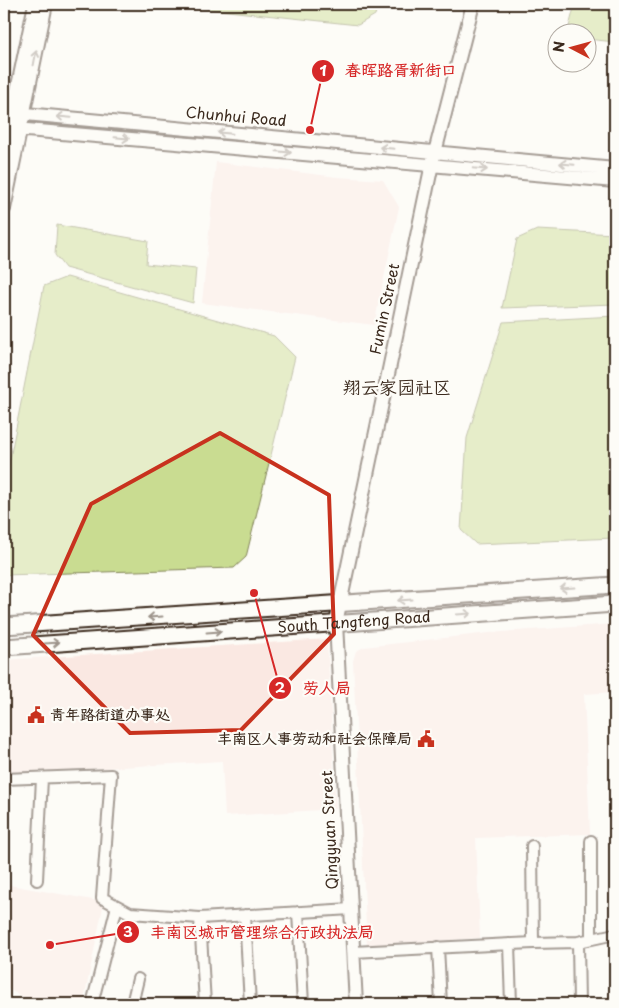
<svg xmlns="http://www.w3.org/2000/svg" width="619" height="1008" font-family="'Playpen Sans','LXGW WenKai TC',sans-serif">
	<rect width="100%" height="100%" fill="#fdfcf7"/>
	<filter id="ink" filterUnits="userSpaceOnUse"><feTurbulence type="fractalNoise" baseFrequency=".02" numOctaves="2"/><feDisplacementMap in="SourceGraphic" scale="10" xChannelSelector="R" yChannelSelector="G"/><feConvolveMatrix kernelMatrix="1 2 1 2 8 2 1 2 1" color-interpolation-filters="sRGB"/></filter>
	<g filter="url(#ink)">
		<path fill="#fae8e2" d="M216 162 337 177 383 180 399 207 374 325 202 303Z
			M615 624V692L584 694 590 834 476 838 480 938 367 946 353 661 356 651 364 647 489 633Z
			M327 639 336 809 225 816 222 761 4 774V660Z
			M4 884 104 902 83 1004H37L4 987Z"/>
		<path fill="#c9dc91" stroke="#828358" d="M162 4H378L375 15 358 25Z
			M575 4H615V42L587 39 586 32H572L569 27Z
			M57 225 148 241 146 264 196 269 193 303 65 268 55 255Z
			M537 230 615 234V304L502 308 517 239Z
			M67 277 274 336 295 357 246 557 234 568 4 575V489L44 286Z
			M615 316V538L476 544 461 530 467 438 503 322Z"/>
		<g fill="none" stroke-linecap="round" stroke-linejoin="round">
			<g stroke="#3b2a1e" stroke-width="14">
				<path id="minor" d="M4 779 111 775 102 898 130 913 200 918
					M591 841V939
					M532 846 533 943
					M37 880 42 778
					M298 912 303 1004
					M245 915 250 1004
					M578 942 579 1004
					M509 944 511 1004
					M438 947 441 1004
					M353 952 533 943 578 942 615 934
					M92 1004 117 906
					M132 1004 138 979
					M205 1004 200 918 351 909"/>
			</g>
			<g stroke="#3b2a1e" stroke-width="16">
				<path id="tertiary" d="M4 112 615 169
					M4 128 615 181
					M4 153 35 4
					M4 209 46 4
					M356 1004 336 623 432 164 473 4"/>
			</g>
			<g stroke="#3b2a1e" stroke-width="19">
				<g id="primary">
					<path d="M4 626 615 585"/>
					<path id="s1" d="M4 647 615 604"/>
				</g>
			</g>
			<use href="#minor" stroke="#fdfcf7" stroke-width="10"/>
			<use href="#tertiary" stroke="#fdfcf7" stroke-width="12"/>
			<use href="#primary" stroke="#fdfcf7" stroke-width="15"/>
		</g>
		<defs><path id="oneway-shaft" d="M-6 0H5M1.5-3L5.5 0L1.5 3" fill="none" stroke-width="1.6" stroke-linecap="round" stroke-linejoin="round" transform="scale(1.25)"/></defs>
		<g stroke="#9c938a">
			<use href="#oneway-shaft" transform="translate(35 58) rotate(-79)"/>
			<use href="#oneway-shaft" transform="translate(64 117) rotate(-175)"/>
			<use href="#oneway-shaft" transform="translate(225 133) rotate(-175)"/>
			<use href="#oneway-shaft" transform="translate(122 138) rotate(5)"/>
			<use href="#oneway-shaft" transform="translate(387 148) rotate(-175)"/>
			<use href="#oneway-shaft" transform="translate(284 152) rotate(5)"/>
			<use href="#oneway-shaft" transform="translate(567 164) rotate(-175)"/>
			<use href="#oneway-shaft" transform="translate(480 169) rotate(5)"/>
			<use href="#oneway-shaft" transform="translate(567 588) rotate(176)"/>
			<use href="#oneway-shaft" transform="translate(405 600) rotate(176)"/>
			<use href="#oneway-shaft" transform="translate(464 614) rotate(-4)"/>
			<use href="#oneway-shaft" transform="translate(155 617) rotate(176)"/>
			<use href="#oneway-shaft" transform="translate(214 632) rotate(-4)"/>
			<use href="#oneway-shaft" transform="translate(52 643) rotate(-4)"/>
		</g>
	</g>
	<path d="M0 0H619V1008H0ZM220 433 329 495 334 634 241 730 130 733 33 635 91 504Z" fill="#fdfcf7" fill-opacity=".55" fill-rule="evenodd"/>
	<path fill="none" stroke="#c8321e" stroke-width="4" stroke-linejoin="round" d="M220 433 329 495 334 634 241 730 130 733 33 635 91 504Z"/>
	<defs>
		<g id="civic-bare" transform="scale(1.35)"><path d="M-.6-6.5H3V-4.5H.6V-3L4-1V1h2V6H-6V1h2V-1L-.6-3ZM-1.2 2.5V6h2.4V2.5Z" fill="#c8321e" stroke="#fdfcf7" stroke-width="2.5" paint-order="stroke"/></g>
	</defs>
	<g fill-rule="evenodd">
		<use href="#civic-bare" x="36" y="715"/>
		<use href="#civic-bare" x="426" y="739"/>
	</g>
	<g text-anchor="middle" stroke-width="4.5" stroke-linejoin="round" paint-order="stroke">
		<g font-size="15" fill="#3b2a1e" stroke="#fdfcf7">
			<text transform="translate(236 117) rotate(5)" y="5">Chunhui Road</text>
			<text transform="translate(385 309) rotate(-78)" y="5">Fumin Street</text>
			<text dy="5" stroke="none"><textPath href="#s1" startOffset="351">South Tangfeng Road</textPath></text>
			<text transform="translate(330 830) rotate(-93)" y="5">Qingyuan Street</text>
		</g>
		<g font-size="15" font-weight="bold" fill="#3b2a1e" stroke="#fdfcf7" text-anchor="start">
			<text x="50" y="720">青年路街道办事处</text>
			<text x="412" y="744" text-anchor="end">丰南区人事劳动和社会保障局</text>
		</g>
		<g font-size="18" fill="#3b2a1e" stroke="#fdfcf7">
			<text x="397" y="394">翔云家园社区</text>
		</g>
	</g>
	<path fill="none" stroke="#d62828" stroke-width="2" d="M310 130L323 71M254 593L280 688M50 945L128 932"/>
	<g fill="#d62828" stroke="#fdfcf7" stroke-width="2">
		<circle cx="310" cy="130" r="5"/>
		<circle cx="254" cy="593" r="5"/>
		<circle cx="50" cy="945" r="5"/>
		<circle cx="323" cy="71" r="12"/>
		<circle cx="280" cy="688" r="12"/>
		<circle cx="128" cy="932" r="12"/>
	</g>
	<g font-size="15" text-anchor="middle" font-weight="bold" fill="#fff">
		<text x="323" y="76">1</text>
		<text x="280" y="693">2</text>
		<text x="128" y="937">3</text>
	</g>
	<g font-size="16" text-anchor="middle" font-weight="bold" fill="#d62828" stroke="#fdfcf7" stroke-width="4.5" stroke-linejoin="round" paint-order="stroke">
		<text x="401" y="76">春晖路胥新街口</text>
		<text x="327" y="694">劳人局</text>
		<text x="262" y="938">丰南区城市管理综合行政执法局</text>
	</g>
	<rect width="619" height="1008" fill="none" stroke="#fdfcf7" stroke-width="20"/>
	<rect x="10" y="10" width="599" height="988" fill="none" stroke="#3b2a1e" stroke-width="2" filter="url(#ink)"/>
	<g transform="translate(572 48) rotate(276)"><circle r="24" fill="#fdfcf7" stroke="#afa8a0"/>
	<path d="M0-4L9 19L0 12L-9 19Z" fill="#c8321e"/>
	<text y="-8" font-size="14" font-weight="bold" text-anchor="middle" fill="#3b2a1e">N</text>
	</g>
</svg>
